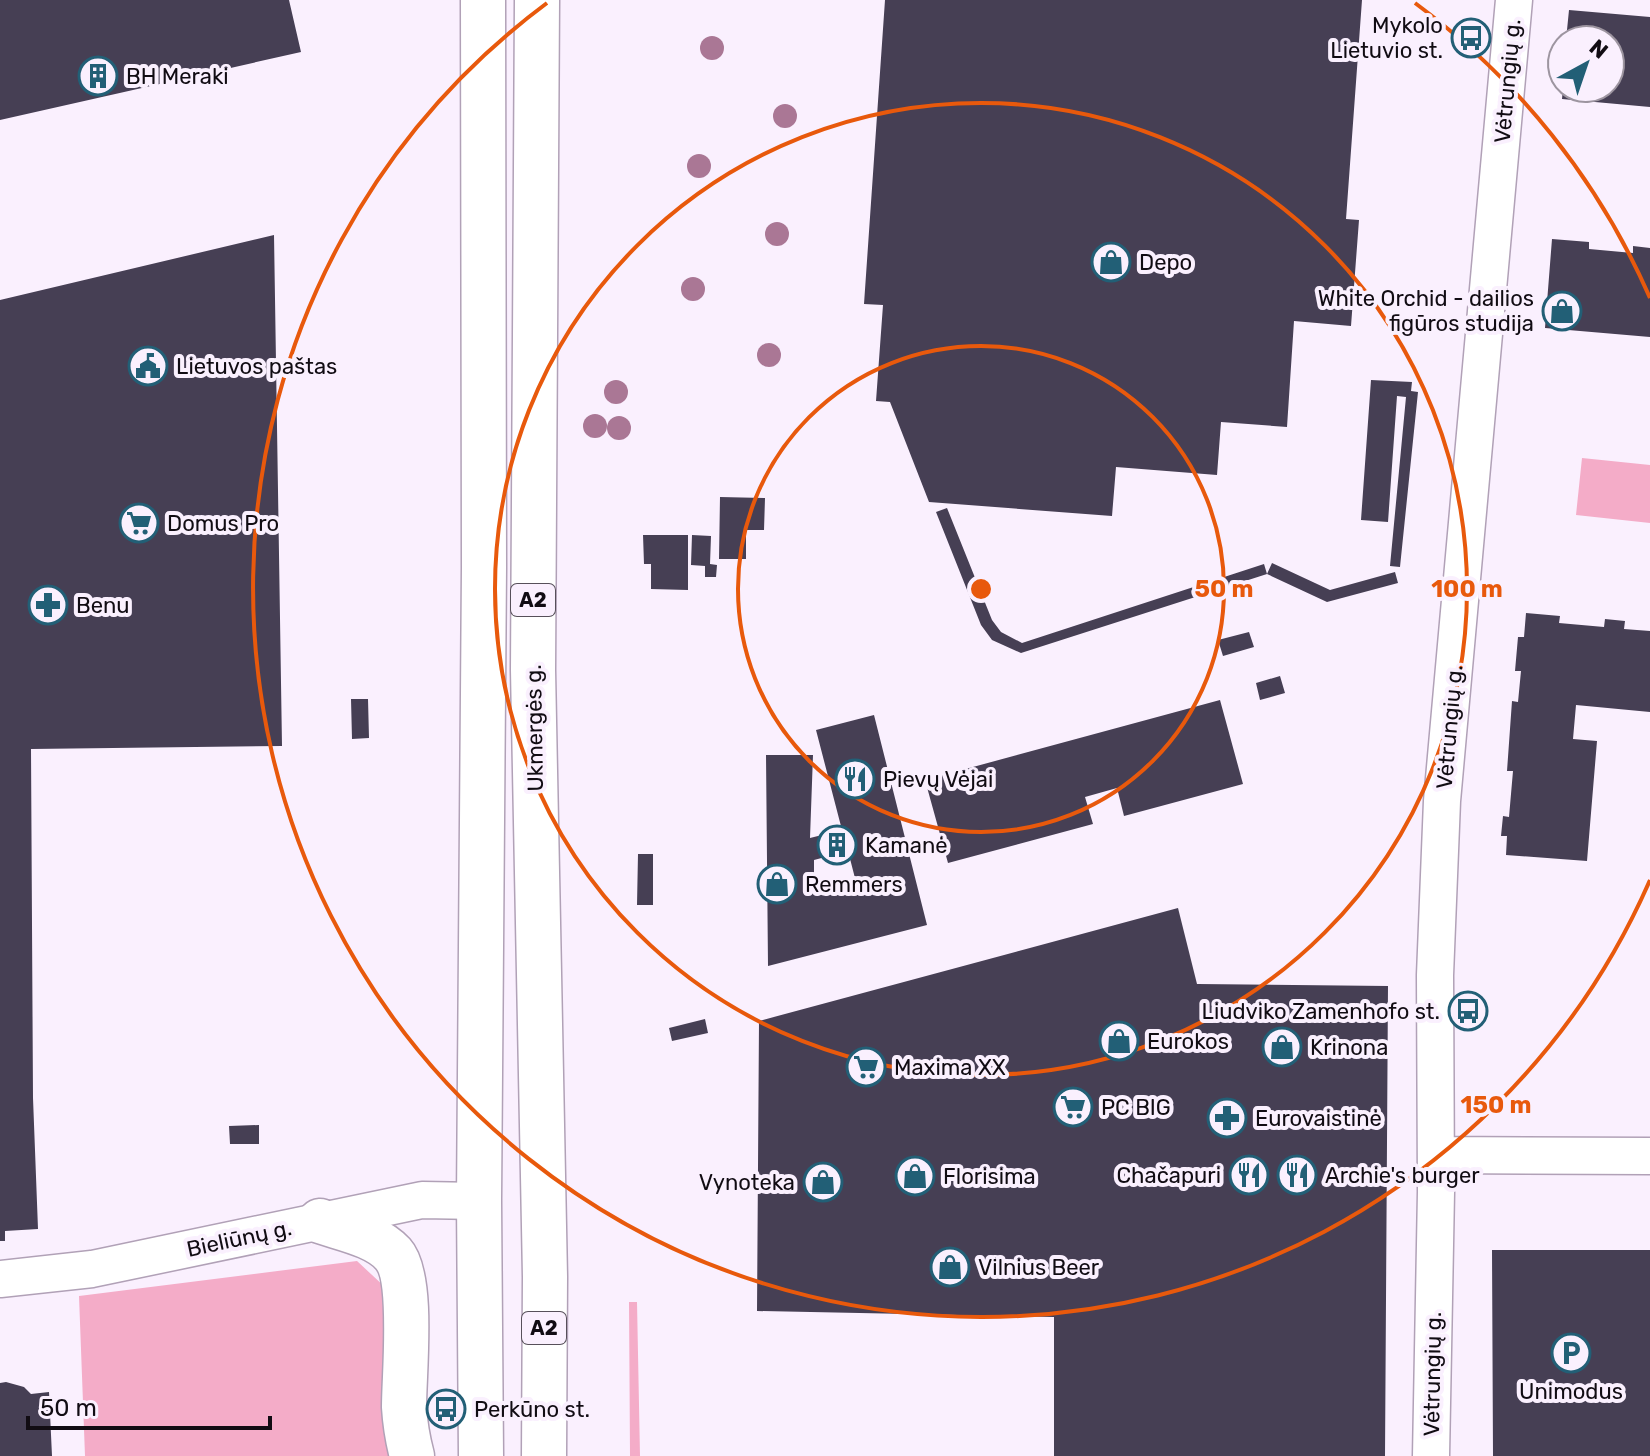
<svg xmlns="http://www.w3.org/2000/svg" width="1650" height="1456" font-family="Rubik,sans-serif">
	<rect width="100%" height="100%" fill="#faf0fe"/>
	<path fill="#f4acc8" d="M1582 458 1650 465V523L1576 515Z
		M357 1261 386 1288 396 1456H85L79 1296Z
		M629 1302H637L640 1456H630Z"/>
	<path fill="#463f54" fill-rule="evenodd" d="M0 0H289L301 52 0 120Z
		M885 0H1362L1346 219 1359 220 1351 326 1294 321 1287 427 1221 422 1217 475 1116 467 1112 516 929 502 890 402 876 401 883 305 864 304Z
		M1569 10 1650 17V107L1562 99 1563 88H1610V40H1566Z
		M274 235 282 746 31 749 33 1098 38 1229 5 1231V1241H0V300Z
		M1552 239 1589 242V249L1633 253V246L1650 248V337L1545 328Z
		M1371 380 1412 382 1411 391 1418 392 1400 567 1390 566 1406 397 1397 396 1388 522 1361 520Z
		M720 497 765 498 764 530H746V559H719Z
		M947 508 992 620 1001 632 1022 643 1264 564 1267 574 1021 653 992 640 981 625 936 512Z
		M643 535H688V590L651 589V564H644Z
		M692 535 711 536 710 564 717 565 716 577H705V566L691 565Z
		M1272 563 1330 590 1395 572 1398 583 1327 602 1267 574Z
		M1526 613 1560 616 1559 623 1604 627 1605 619 1625 621 1624 629 1650 631V712L1576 705 1573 739 1597 741 1587 861 1506 855 1507 836H1501L1503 816 1509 817 1513 771H1507L1512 701 1518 702 1521 671H1515L1518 637H1524Z
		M1249 632 1254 647 1223 656 1218 640Z
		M1280 676 1285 693 1260 700 1256 683Z
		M351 699H368L369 738 352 739Z
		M1220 700 1243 784 1124 816 1117 788 1085 797 1093 824 948 863 925 780Z
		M874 715 927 925 768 966 766 755H813L810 838 842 830 816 730ZM848 851 856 882 814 893V860Z
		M638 854H653V905H637Z
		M1178 908 1197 984 1388 986 1385 1456H1054V1317L757 1311 759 1021Z
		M705 1019 708 1033 672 1041 669 1028Z
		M259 1125V1144H230L229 1126Z
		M1492 1250H1650V1456H1493Z
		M6 1382 24 1387 31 1394 49 1392 52 1456H0V1383Z"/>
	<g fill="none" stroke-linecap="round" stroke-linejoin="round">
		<g stroke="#b1a1b7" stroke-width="39">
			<path id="minor" d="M1437 1155 1650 1156
				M0 1279 92 1269 422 1200 479 1201
				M1431 1456 1436 1192 1435 975 1442 801 1514 0"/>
		</g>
		<g stroke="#b1a1b7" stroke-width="47">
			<path id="trunk" d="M537 0 533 670 545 1277 544 1456
				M320 1221C343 1229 376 1235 393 1254 414 1277 404 1373 404 1407 405 1423 408 1441 412 1456
				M481 1456 479 1201 484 567 483 0"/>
		</g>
		<use href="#minor" stroke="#fff" stroke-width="36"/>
		<use href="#trunk" stroke="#fff" stroke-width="44"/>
	</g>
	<g fill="#aa7795">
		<circle cx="712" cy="48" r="12"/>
		<circle cx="785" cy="116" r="12"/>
		<circle cx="699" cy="166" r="12"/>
		<circle cx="777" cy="234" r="12"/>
		<circle cx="693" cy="289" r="12"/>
		<circle cx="769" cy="355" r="12"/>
		<circle cx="616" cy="392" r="12"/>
		<circle cx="595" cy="426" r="12"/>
		<circle cx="619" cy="428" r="12"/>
	</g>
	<g fill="none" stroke="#e8590c" stroke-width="4">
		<circle cx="981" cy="589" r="243"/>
		<circle cx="981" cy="589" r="486"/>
		<path d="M1650 880A729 729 0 1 1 547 3M1415 3A729 729 0 0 1 1650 298"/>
	</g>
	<defs>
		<g id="bus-ring" transform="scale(2)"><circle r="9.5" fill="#faf0fe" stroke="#225f76" stroke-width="1.5"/><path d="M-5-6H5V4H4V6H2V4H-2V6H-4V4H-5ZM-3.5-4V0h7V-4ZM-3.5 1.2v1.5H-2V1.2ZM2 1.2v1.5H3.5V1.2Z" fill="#225f76"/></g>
		<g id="building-ring" transform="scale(2)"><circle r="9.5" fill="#faf0fe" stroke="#225f76" stroke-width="1.5"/><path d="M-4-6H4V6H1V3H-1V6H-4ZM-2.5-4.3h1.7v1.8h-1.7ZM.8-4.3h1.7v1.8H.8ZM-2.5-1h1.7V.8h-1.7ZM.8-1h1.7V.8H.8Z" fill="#225f76"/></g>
		<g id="shop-ring" transform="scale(2)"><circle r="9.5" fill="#faf0fe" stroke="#225f76" stroke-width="1.5"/><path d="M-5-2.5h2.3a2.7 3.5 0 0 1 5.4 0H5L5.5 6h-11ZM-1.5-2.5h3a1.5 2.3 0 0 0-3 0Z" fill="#225f76"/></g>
		<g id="civic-ring" transform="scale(2)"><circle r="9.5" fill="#faf0fe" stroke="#225f76" stroke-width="1.5"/><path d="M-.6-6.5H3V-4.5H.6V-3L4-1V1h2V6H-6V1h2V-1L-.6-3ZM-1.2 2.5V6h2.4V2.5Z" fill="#225f76"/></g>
		<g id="supermarket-ring" transform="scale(2)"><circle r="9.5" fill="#faf0fe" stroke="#225f76" stroke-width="1.5"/><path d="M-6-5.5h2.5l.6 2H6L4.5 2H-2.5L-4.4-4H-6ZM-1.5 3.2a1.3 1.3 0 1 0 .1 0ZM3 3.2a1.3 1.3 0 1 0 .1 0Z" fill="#225f76"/></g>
		<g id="pharmacy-ring" transform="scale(2)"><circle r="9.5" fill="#faf0fe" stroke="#225f76" stroke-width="1.5"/><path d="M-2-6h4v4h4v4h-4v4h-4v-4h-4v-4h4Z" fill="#225f76"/></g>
		<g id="restaurant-ring" transform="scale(2)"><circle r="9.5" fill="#faf0fe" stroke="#225f76" stroke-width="1.5"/><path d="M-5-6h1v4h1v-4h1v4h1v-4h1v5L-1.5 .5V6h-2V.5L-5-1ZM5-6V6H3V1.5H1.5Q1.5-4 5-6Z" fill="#225f76"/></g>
		<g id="parking-ring" transform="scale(2)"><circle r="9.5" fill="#faf0fe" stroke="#225f76" stroke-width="1.5"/><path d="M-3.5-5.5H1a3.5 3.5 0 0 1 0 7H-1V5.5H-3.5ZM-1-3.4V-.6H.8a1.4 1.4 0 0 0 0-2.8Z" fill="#225f76"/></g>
	</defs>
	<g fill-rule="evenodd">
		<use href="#bus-ring" x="1471" y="38"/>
		<use href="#building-ring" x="98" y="76"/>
		<use href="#shop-ring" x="1111" y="262"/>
		<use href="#shop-ring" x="1562" y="311"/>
		<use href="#civic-ring" x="148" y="366"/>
		<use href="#supermarket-ring" x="139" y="523"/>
		<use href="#pharmacy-ring" x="48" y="605"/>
		<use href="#restaurant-ring" x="855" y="779"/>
		<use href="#building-ring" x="837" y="845"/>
		<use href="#shop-ring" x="777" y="884"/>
		<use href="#bus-ring" x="1468" y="1011"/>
		<use href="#shop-ring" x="1119" y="1041"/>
		<use href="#shop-ring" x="1282" y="1047"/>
		<use href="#supermarket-ring" x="866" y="1067"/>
		<use href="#supermarket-ring" x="1073" y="1107"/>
		<use href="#pharmacy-ring" x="1227" y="1118"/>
		<use href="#restaurant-ring" x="1249" y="1175"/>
		<use href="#restaurant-ring" x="1297" y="1175"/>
		<use href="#shop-ring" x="915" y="1176"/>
		<use href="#shop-ring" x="823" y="1182"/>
		<use href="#shop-ring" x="950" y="1267"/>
		<use href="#parking-ring" x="1571" y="1353"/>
		<use href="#bus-ring" x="446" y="1409"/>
	</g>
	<g text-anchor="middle" stroke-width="8" stroke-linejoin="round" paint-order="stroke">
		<g fill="#faf0fe" stroke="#57505a" stroke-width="2">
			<rect x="511" y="584" width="44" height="32" rx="6"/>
			<rect x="522" y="1312" width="44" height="32" rx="6"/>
		</g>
		<g font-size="20" font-weight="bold" fill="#110c13">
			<text x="533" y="607">A2</text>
			<text x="544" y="1335">A2</text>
		</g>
		<g font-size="22" fill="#110c13" stroke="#faf0fe" text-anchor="start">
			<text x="1443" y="33" text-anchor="end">Mykolo<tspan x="1443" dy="25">Lietuvio st.</tspan></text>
			<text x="126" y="84">BH Meraki</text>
			<text x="1139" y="270">Depo</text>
			<text x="1534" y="306" text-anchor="end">White Orchid - dailios<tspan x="1534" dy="25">figūros studija</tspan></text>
			<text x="176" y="374">Lietuvos paštas</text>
			<text x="167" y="531">Domus Pro</text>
			<text x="76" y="613">Benu</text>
			<text x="883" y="787">Pievų Vėjai</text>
			<text x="865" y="853">Kamanė</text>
			<text x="805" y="892">Remmers</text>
			<text x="1440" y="1019" text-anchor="end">Liudviko Zamenhofo st.</text>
			<text x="1147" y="1049">Eurokos</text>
			<text x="1310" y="1055">Krinona</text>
			<text x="894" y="1075">Maxima XX</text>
			<text x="1101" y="1115">PC BIG</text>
			<text x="1255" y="1126">Eurovaistinė</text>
			<text x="1221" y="1183" text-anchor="end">Chačapuri</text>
			<text x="1325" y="1183">Archie's burger</text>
			<text x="943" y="1184">Florisima</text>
			<text x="795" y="1190" text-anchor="end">Vynoteka</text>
			<text x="978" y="1275">Vilnius Beer</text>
			<text x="1571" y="1399" text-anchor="middle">Unimodus</text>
			<text x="474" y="1417">Perkūno st.</text>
		</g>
		<g font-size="22" fill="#110c13" stroke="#faf0fe">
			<text transform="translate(1507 81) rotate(-85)" y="8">Vėtrungių g.</text>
			<text transform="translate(1449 727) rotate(-85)" y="8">Vėtrungių g.</text>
			<text transform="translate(534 728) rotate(-91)" y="8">Ukmergės g.</text>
			<text transform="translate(239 1238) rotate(-12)" y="8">Bieliūnų g.</text>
			<text transform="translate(1432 1374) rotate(-89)" y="8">Vėtrungių g.</text>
		</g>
	</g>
	<circle cx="981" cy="589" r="12" fill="#e8590c" stroke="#faf0fe" stroke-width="4"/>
	<g font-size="24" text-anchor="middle" font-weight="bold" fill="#e8590c" stroke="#faf0fe" stroke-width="8" stroke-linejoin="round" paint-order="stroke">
		<text x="1224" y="597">50 m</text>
		<text x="1467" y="597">100 m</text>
		<text x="1496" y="1113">150 m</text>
	</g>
	<g transform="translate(1586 64) rotate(40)"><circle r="38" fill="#faf0fe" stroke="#9d95a0" stroke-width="2"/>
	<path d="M0-6L14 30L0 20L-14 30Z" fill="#225f76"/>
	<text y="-12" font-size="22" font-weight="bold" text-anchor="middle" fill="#110c13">N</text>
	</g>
	<path d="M28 1416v12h242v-12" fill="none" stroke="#110c13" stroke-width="4"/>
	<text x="40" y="1416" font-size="24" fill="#110c13" stroke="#faf0fe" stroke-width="6" paint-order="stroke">50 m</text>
</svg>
